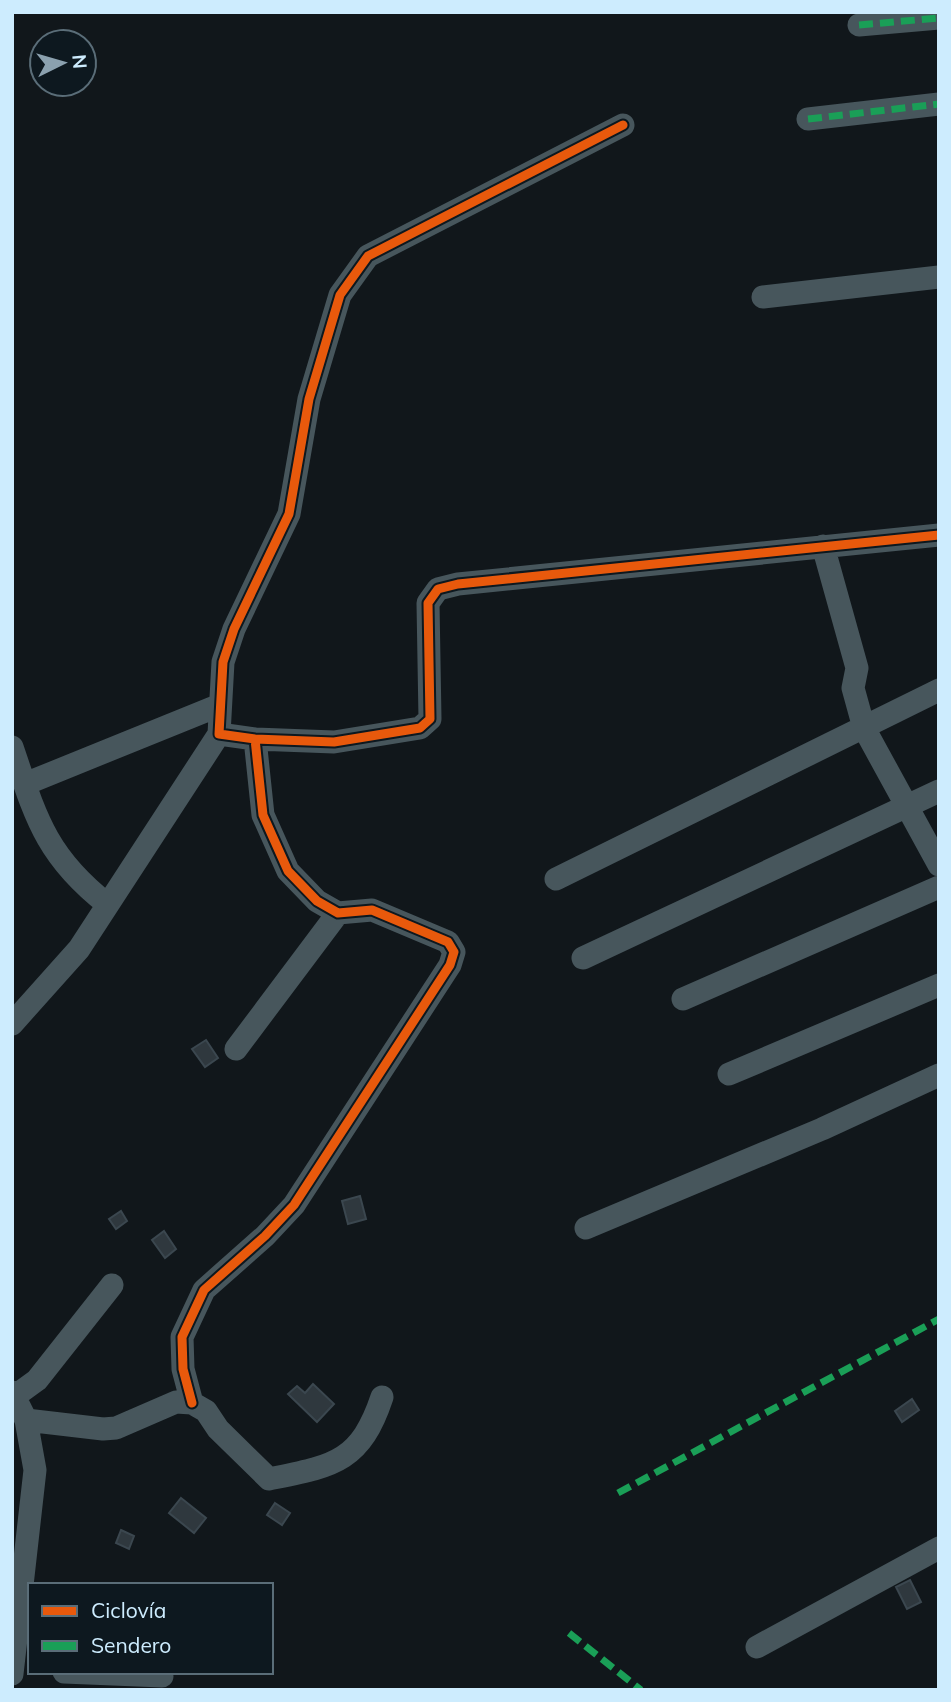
<svg xmlns="http://www.w3.org/2000/svg" width="951" height="1702" font-family="Mulish,sans-serif">
	<rect width="100%" height="100%" fill="#11171b"/>
	<path fill="#2f383e" stroke="#3b474f" stroke-width="2" d="M206 1040 218 1058 205 1067 192 1049Z
		M360 1196 366 1219 348 1224 342 1201Z
		M121 1211 127 1221 116 1229 109 1219Z
		M164 1231 176 1249 165 1258 152 1240Z
		M313 1384 334 1404 317 1422 288 1394 297 1386 305 1393Z
		M912 1399 919 1410 902 1422 895 1411Z
		M181 1498 206 1518 194 1533 169 1513Z
		M275 1503 290 1513 282 1525 267 1515Z
		M121 1530 134 1536 129 1549 116 1543Z
		M910 1580 921 1602 907 1609 896 1587Z"/>
	<g fill="none" stroke-linecap="round" stroke-linejoin="round">
		<path stroke="#47565c" stroke-width="23" d="M859 25 939 18
			M808 119 939 104
			M623 125 368 256 340 295 309 399 289 514 234 629 223 662 219 734 255 739 334 742 420 728 430 719 428 603 438 589 458 584 939 535
			M763 297 939 277
			M823 546 857 668 853 688 864 728 939 865
			M12 747C36 818 46 856 107 904
			M25 784 220 705
			M556 879 939 690
			M583 958 939 791
			M683 999 939 887
			M12 1024 79 949 219 734
			M236 1049 338 913
			M729 1074 939 985
			M586 1228 822 1129 939 1075
			M12 1392 26 1420 35 1470 12 1674
			M15 1396 37 1380 112 1285
			M192 1403 183 1369 182 1337 204 1290 265 1236 294 1205 450 965 454 952 448 942 372 910 338 913 317 901 288 871 263 815 255 739
			M26 1420 103 1429 116 1428 176 1402 192 1403 206 1411 218 1429 269 1479C333 1466 360 1463 382 1397
			M757 1647 939 1548
			M64 1672 162 1676"/>
		<path stroke="#1a9f57" stroke-width="7" stroke-dasharray="14 7" stroke-linecap="butt" d="M859 25 939 18
			M808 119 939 104
			M618 1493 939 1319
			M569 1633 641 1690"/>
		<g stroke="#0d181f" stroke-width="13">
			<path id="cycleway" d="M623 125 368 256 340 295 309 399 289 514 234 629 223 662 219 734 255 739 334 742 420 728 430 719 428 603 438 589 458 584 939 535
				M192 1403 183 1369 182 1337 204 1290 265 1236 294 1205 450 965 454 952 448 942 372 910 338 913 317 901 288 871 263 815 255 739"/>
		</g>
		<use href="#cycleway" stroke="#e8590c" stroke-width="9"/>
	</g>
	<rect width="951" height="1702" fill="none" stroke="#cdecfe" stroke-width="28"/>
	<rect x="28" y="1583" width="245" height="91" fill="#0d181f" stroke="#5a6d78" stroke-width="2"/>
	<rect x="42" y="1606" width="35" height="10" fill="#e8590c" stroke="#5a6d78" stroke-width="2"/>
	<text x="91" y="1618" font-size="21" fill="#cdecfe">Ciclovía</text>
	<rect x="42" y="1641" width="35" height="10" fill="#1a9f57" stroke="#5a6d78" stroke-width="2"/>
	<text x="91" y="1653" font-size="21" fill="#cdecfe">Sendero</text>
	<g transform="translate(63 63) rotate(85)"><circle r="33" fill="#0d181f" stroke="#5a6d78" stroke-width="2"/>
	<path d="M0-5L12 26L0 18L-12 26Z" fill="#8ba1af"/>
	<text y="-10" font-size="19" font-weight="bold" text-anchor="middle" fill="#cdecfe">N</text>
	</g>
</svg>
